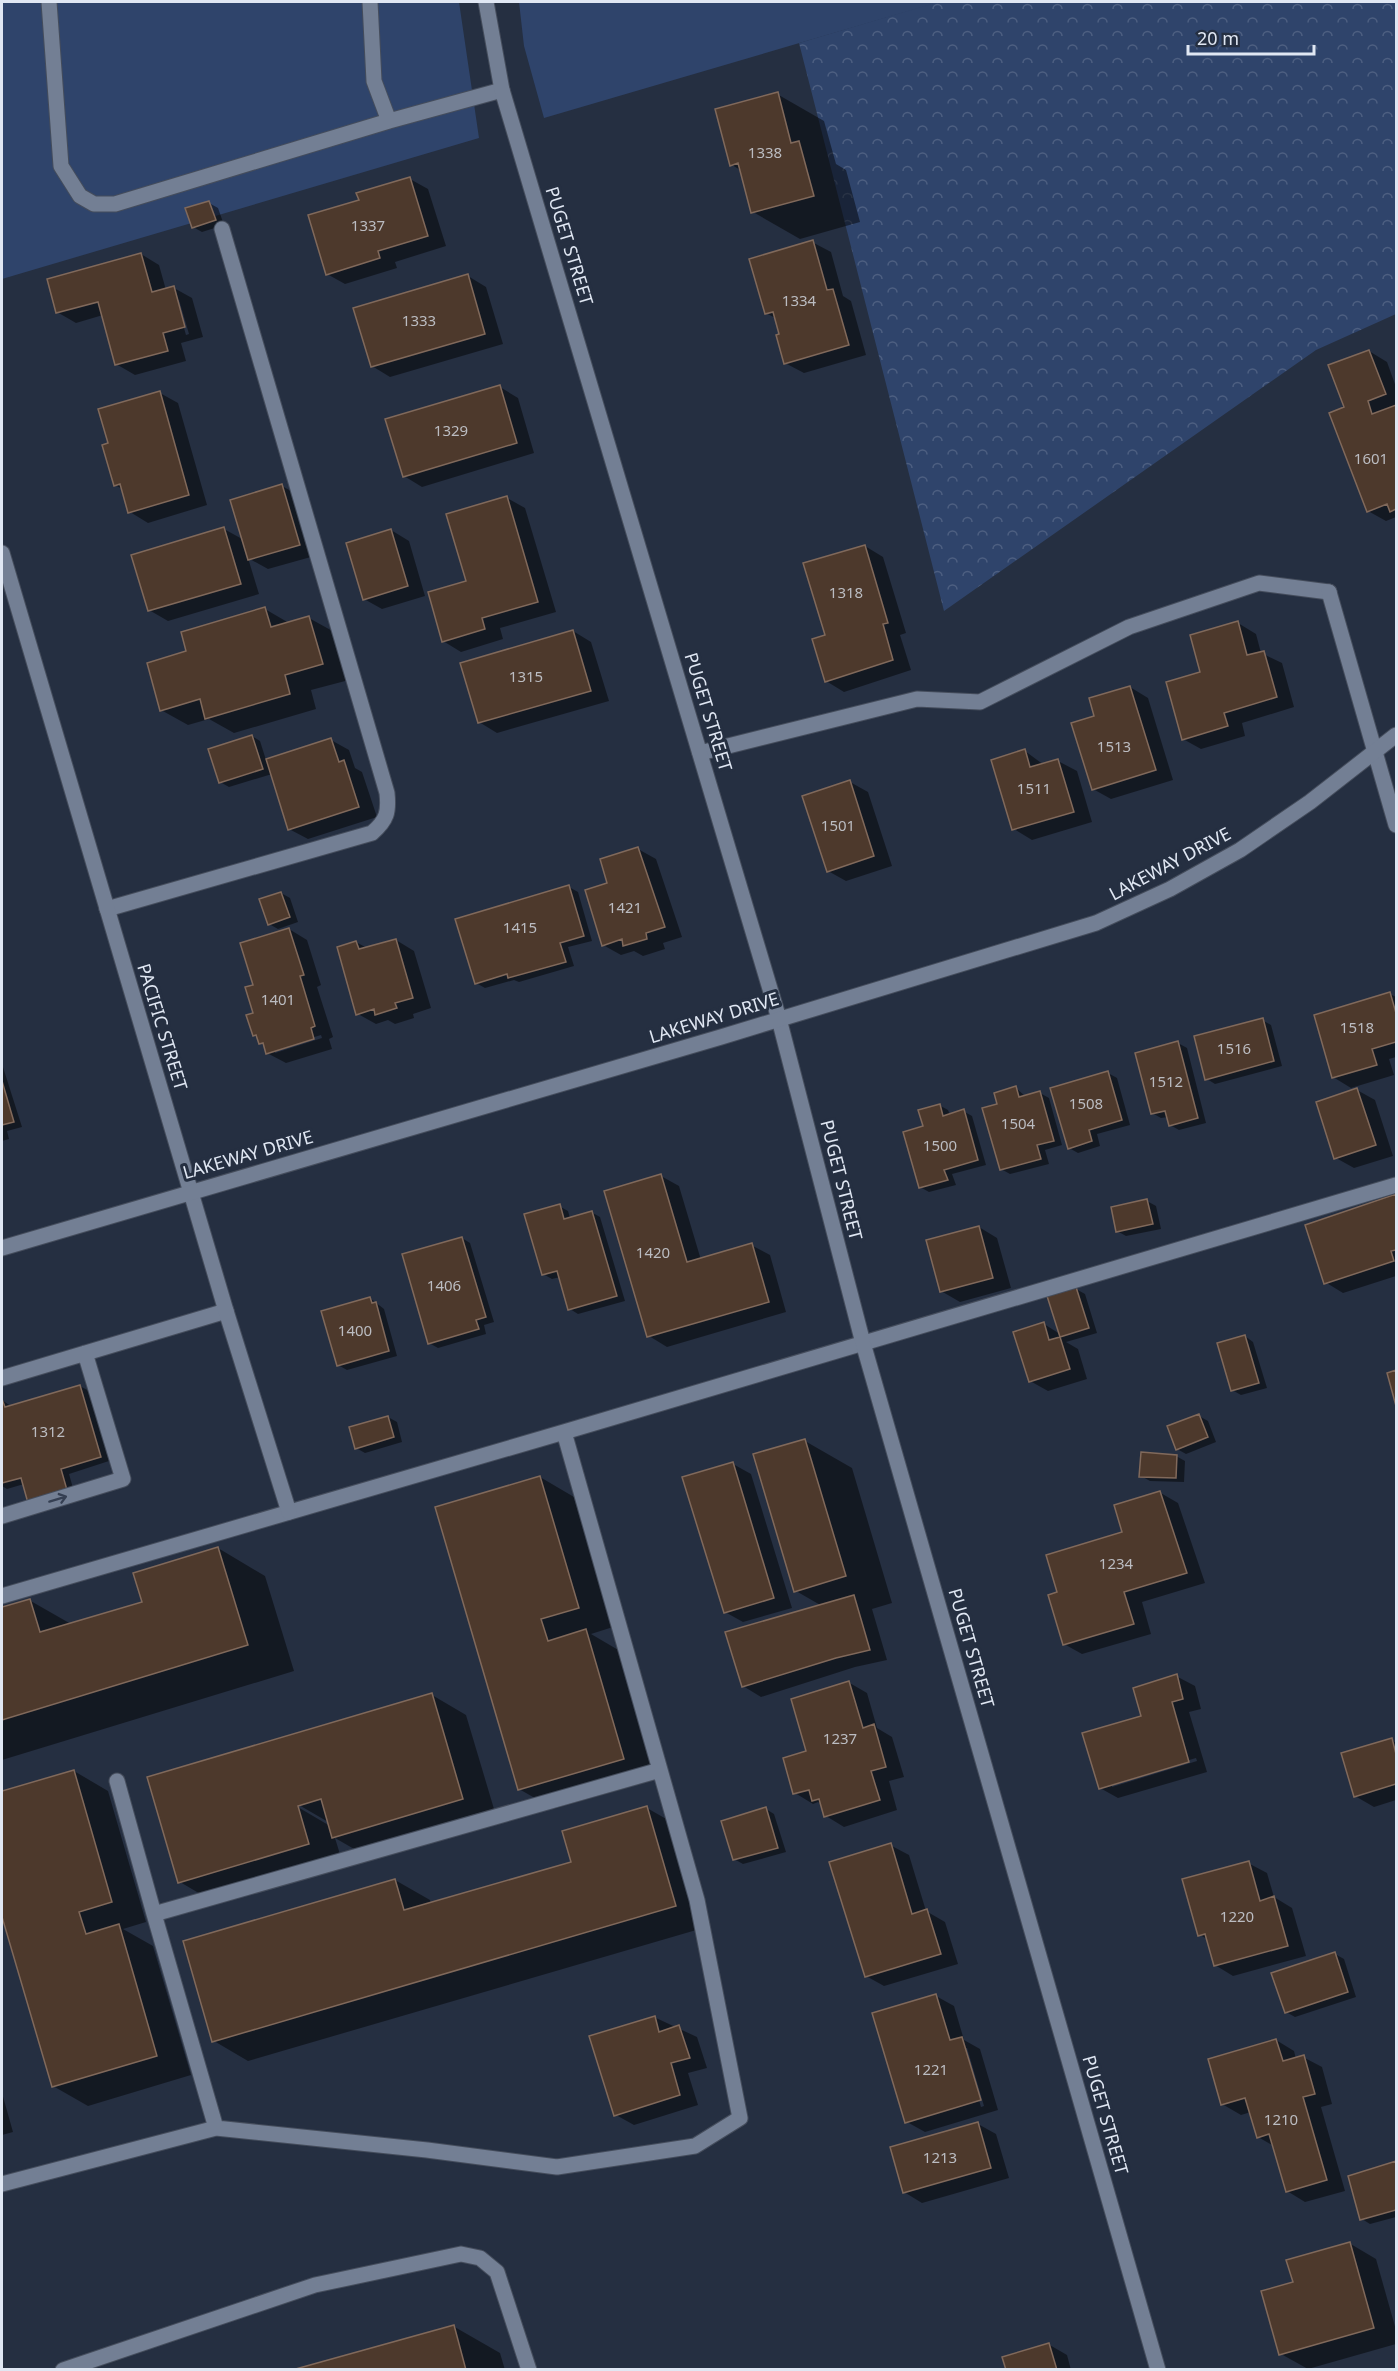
<svg xmlns="http://www.w3.org/2000/svg" width="1398" height="2371" font-family="'Noto Sans',sans-serif">
	<defs>
		<pattern id="forest-crowns" width="20" height="18" patternUnits="userSpaceOnUse" patternTransform="scale(1.5)"><rect width="20" height="18" fill="#2f446b"/><path d="M2 6a3 3 0 1 1 6 0M12 15a3 3 0 1 1 6 0" fill="none" stroke="#4d5f81"/></pattern>
	</defs>
	<rect width="100%" height="100%" fill="#252f41"/>
	<path fill="url(#forest-crowns)" d="M930 2H1396V314L1316 350 944 611 799 43 930 4Z"/>
	<path fill="#2f446b" d="M2 2H459L479 138 2 279Z
		M519 2H939L544 118 524 46Z"/>
	<path fill="#0007" fill-rule="evenodd" d="M777 94 824 121 836 164 846 170 860 222 800 239 753 212 742 171 732 165Z
		M410 179 428 189 446 246 395 262 397 268 345 284 327 274 361 201Z
		M209 203 218 208 224 225 202 232 193 227Z
		M812 242 831 252 843 296 851 301 866 355 804 373 785 363 777 319 766 313Z
		M141 254 159 265 166 290 174 288 192 298 203 337 181 343 186 361 135 375 116 364 103 315 76 323 57 312ZM176 300H179L189 334 186 335Z
		M468 276 486 287 503 344 390 377 372 366Z
		M1369 351 1387 362 1396 387V517L1386 521 1368 511 1346 408Z
		M500 387 518 398 534 453 422 487 404 476Z
		M160 393 178 403 207 505 148 523 130 512 124 490 115 485 110 444Z
		M282 486 300 496 318 555 268 569 248 558 259 594 168 621 149 610 224 529 244 540Z
		M507 498 525 508 556 612 500 628 503 639 461 652 443 641Z
		M391 530 409 541 425 596 382 609 364 599Z
		M865 546 883 557 906 633 900 635 911 670 844 692 826 681 827 636Z
		M265 609 289 623 309 618 336 633 349 680 311 690 316 709 234 733 209 719 188 725 161 710 188 652Z
		M1238 623 1256 634 1261 653 1282 663 1294 707 1242 723 1245 736 1201 749 1183 739 1202 673Z
		M573 631 591 642 609 701 497 733 479 722Z
		M1130 687 1148 698 1173 780 1111 799 1093 789 1096 717Z
		M252 736 260 741 266 760 331 740 349 750 355 768 362 772 377 817 308 839 289 829 272 774 229 787 220 782Z
		M1025 751 1044 765 1058 761 1077 771 1092 822 1032 840 1014 829Z
		M850 782 868 792 892 866 846 881 828 871Z
		M638 849 656 859 682 937 663 943 665 949 643 956 634 951 621 955 603 945 609 884Z
		M569 887 578 892 592 941 568 947 574 966 519 982 514 980 485 988 476 983Z
		M281 893 290 898 298 922 278 929 269 924Z
		M289 929 307 940 321 985 317 987 333 1037 329 1039 332 1049 286 1063 267 1053 265 1046 254 1035 255 986ZM321 1035 322 1038 275 1053V1049Z
		M396 940 414 951 431 1008 413 1014 414 1018 395 1024 388 1020 376 1024 358 1014 356 942 367 948Z
		M1390 994 1396 997V1057L1389 1059 1394 1075 1351 1088 1333 1077Z
		M1262 1020 1271 1025 1282 1066 1215 1084 1207 1079Z
		M1178 1043 1187 1048 1206 1123 1179 1130 1170 1125 1168 1117 1161 1118 1152 1113Z
		M2 1064 22 1127 7 1131 9 1139 2 1141Z
		M1108 1073 1117 1078 1130 1125 1097 1134 1100 1146 1078 1153 1069 1148Z
		M1016 1088 1026 1097 1040 1093 1049 1098 1062 1145 1045 1150 1049 1164 1010 1174 1001 1169 999 1105Z
		M1357 1090 1375 1100 1393 1156 1354 1168 1336 1158Z
		M939 1105 948 1110 950 1115 963 1111 972 1116 986 1165 952 1174 956 1185 929 1192 920 1187 925 1127Z
		M661 1176 679 1186 701 1260 751 1245 770 1255 786 1312 667 1347 649 1336Z
		M1396 1196V1276L1343 1293 1325 1282 1307 1226Z
		M1147 1201 1156 1206 1161 1229 1126 1236 1117 1231Z
		M559 1206 568 1211 570 1218 591 1212 600 1217 625 1301 578 1314 570 1309 560 1277 552 1279 543 1274Z
		M979 1227 997 1238 1011 1288 960 1302 941 1291Z
		M462 1238 470 1243 494 1322 484 1325 486 1334 438 1348 429 1343Z
		M1076 1289 1085 1294 1097 1333 1066 1342 1078 1349 1087 1379 1048 1391 1030 1381 1044 1324 1060 1334Z
		M370 1298 384 1309 397 1356 347 1370 338 1365Z
		M1245 1336 1253 1342 1267 1388 1241 1395 1232 1390Z
		M80 1386 89 1391 109 1461 69 1474 75 1495 24 1484 7 1489 2 1486V1400L12 1407Z
		M1199 1416 1208 1421 1216 1442 1186 1454 1177 1449Z
		M388 1417 397 1422 402 1442 365 1453 356 1448Z
		M805 1441 852 1468 892 1603 872 1609 887 1660 855 1667 761 1697 743 1686 822 1606 796 1591Z
		M1176 1456 1185 1461 1184 1482 1150 1481 1141 1476Z
		M733 1464 751 1474 792 1608 743 1622 725 1612Z
		M540 1477 574 1497 613 1627 591 1634 620 1651 658 1779 554 1809 519 1789Z
		M1159 1492 1178 1503 1205 1583 1142 1602 1151 1634 1082 1654 1064 1644 1058 1593 1124 1533Z
		M218 1548 265 1576 294 1671 2 1760V1609L29 1600 71 1624 144 1603Z
		M1176 1676 1195 1686 1201 1709 1189 1712 1207 1772 1118 1798 1100 1788 1143 1717ZM1196 1758 1197 1761 1112 1787V1783Z
		M848 1682 867 1693 877 1728 892 1737 904 1777 889 1781 897 1810 844 1827 826 1816 823 1805 818 1802 813 1804 795 1793 808 1752Z
		M432 1695 466 1715 497 1819 368 1857 335 1838 343 1864 214 1902 180 1882ZM292 1801 330 1823V1826L291 1803Z
		M1392 1740 1396 1743V1800L1374 1807 1355 1796Z
		M74 1771 108 1791 146 1922 123 1929 153 1946 191 2075 88 2106 53 2086 2 1911V1792Z
		M647 1808 682 1828 710 1926 248 2061 214 2041 395 1880 430 1900 431 1904 573 1863Z
		M766 1809 774 1814 786 1852 743 1864 734 1859Z
		M890 1845 909 1855 926 1911 945 1922 958 1964 884 1986 866 1976Z
		M1248 1863 1267 1873 1274 1897 1292 1908 1306 1956 1233 1976 1215 1965 1207 1939 1200 1935Z
		M1335 1954 1344 1959 1356 1997 1295 2017 1286 2012Z
		M936 1996 954 2006 964 2040 980 2049 998 2110 925 2132 907 2122ZM964 2048H967L984 2106 981 2107Z
		M654 2017 697 2037 707 2068 688 2073 698 2105 634 2125 616 2115Z
		M1276 2040 1294 2051 1296 2059 1303 2057 1322 2067 1332 2104 1321 2107 1345 2191 1305 2202 1287 2191 1274 2146 1258 2137 1251 2112 1241 2115 1222 2104Z
		M2 2093 13 2132 2 2135Z
		M978 2124 996 2134 1009 2178 922 2203 904 2192Z
		M1396 2163V2217L1370 2224 1362 2219 1350 2177Z
		M1349 2243 1376 2259 1396 2330V2344L1308 2369 1281 2354 1294 2283Z
		M453 2326 500 2353 505 2370H298Z
		M1048 2344 1067 2355 1071 2370H1007Z"/>
	<path fill="#4d392c" stroke="#80695b" stroke-width="1.5" d="M778 92 791 143 799 141 814 196 751 213 738 163 730 166 715 109Z
		M410 177 428 236 378 251 380 258 326 275 308 215 359 200 356 193Z
		M209 201 216 220 192 228 185 208Z
		M813 240 827 290 833 289 849 345 784 364 776 335 779 334 773 312 765 314 749 259Z
		M141 253 152 292 174 286 185 327 163 333 168 351 115 365 98 302 56 313 47 279Z
		M468 274 485 334 371 367 353 308Z
		M1369 350 1386 394 1368 401 1372 414 1396 405V509L1390 512 1387 504 1367 512 1329 413 1344 407 1328 365Z
		M500 385 517 443 403 477 385 419Z
		M160 391 189 495 128 513 120 484 114 486 102 445 108 443 98 409Z
		M282 484 300 545 248 560 230 500Z
		M507 496 538 602 482 618 485 629 442 642 428 592 466 581 446 514Z
		M224 527 241 584 148 611 131 555Z
		M391 529 408 586 363 600 346 543Z
		M865 545 888 623 883 624 893 660 825 682 812 639 825 635 803 563Z
		M265 607 271 627 309 616 323 664 285 675 290 694 205 719 200 699 160 711 147 663 186 651 181 632Z
		M1238 621 1247 655 1264 651 1277 697 1224 713 1228 726 1182 740 1166 682 1200 672 1190 635Z
		M573 630 591 691 478 723 460 663Z
		M1130 686 1156 770 1092 790 1071 723 1094 716 1089 698Z
		M252 735 263 769 219 783 208 749Z
		M331 738 339 762 344 760 359 807 288 830 266 759Z
		M1025 749 1030 767 1058 759 1074 812 1012 830 991 760Z
		M850 780 874 856 827 872 802 796Z
		M638 847 665 927 646 933 647 939 623 946 622 939 602 946 585 890 607 883 600 859Z
		M569 885 584 936 560 943 566 962 508 978 507 974 475 984 455 919Z
		M281 892 290 917 268 925 259 899Z
		M289 928 304 975 300 976 315 1026 311 1028 314 1039 266 1054 263 1043 259 1044 256 1035 253 1036 246 1015 253 1013 245 987 253 985 240 943Z
		M396 939 413 998 395 1003 397 1008 375 1015 374 1009 356 1015 337 947 356 941 359 949Z
		M1390 992 1396 1013V1042L1372 1049 1377 1065 1332 1078 1314 1015Z
		M1263 1018 1274 1061 1205 1080 1194 1036Z
		M1178 1041 1198 1118 1169 1126 1165 1111 1151 1114 1135 1053Z
		M1108 1071 1122 1120 1089 1130 1092 1141 1068 1149 1050 1088Z
		M2 1081 14 1122 2 1125Z
		M1016 1086 1019 1097 1040 1091 1054 1141 1037 1145 1041 1159 1000 1170 982 1108 997 1104 994 1093Z
		M1357 1088 1376 1145 1334 1159 1316 1102Z
		M940 1104 943 1116 964 1109 978 1160 944 1170 948 1180 919 1188 903 1132 923 1126 918 1110Z
		M661 1174 687 1262 752 1243 769 1302 647 1337 604 1191Z
		M1396 1194V1250L1391 1251 1394 1261 1324 1284 1305 1225Z
		M1147 1199 1153 1224 1116 1232 1111 1207Z
		M560 1204 564 1219 592 1211 617 1296 568 1310 557 1271 542 1275 524 1214Z
		M979 1226 993 1278 940 1292 926 1240Z
		M462 1237 486 1317 476 1320 479 1329 428 1344 402 1254Z
		M1076 1287 1089 1328 1060 1337 1047 1296Z
		M370 1297 372 1303 376 1302 389 1351 337 1366 321 1311Z
		M1044 1322 1049 1340 1060 1337 1070 1369 1029 1382 1013 1332Z
		M1245 1335 1259 1383 1231 1391 1217 1343Z
		M1396 1370V1406L1387 1373Z
		M80 1385 101 1457 61 1469 67 1490 28 1503 21 1478 2 1483V1399L5 1407Z
		M1199 1414 1208 1437 1176 1450 1167 1426Z
		M388 1416 394 1437 355 1449 349 1427Z
		M805 1439 846 1576 794 1592 753 1454Z
		M1141 1452 1177 1455 1176 1478 1139 1477Z
		M733 1462 774 1598 724 1613 682 1477Z
		M540 1476 579 1608 541 1619 548 1641 586 1629 624 1759 518 1790 435 1507Z
		M1160 1491 1187 1573 1124 1592 1134 1624 1063 1645 1048 1595 1057 1592 1046 1555 1122 1532 1114 1505Z
		M218 1547 248 1645 2 1720V1607L30 1599 40 1632 142 1602 133 1573Z
		M854 1595 870 1650 836 1658 742 1687 725 1632Z
		M1177 1674 1183 1699 1172 1702 1189 1762 1099 1789 1082 1733 1141 1716 1133 1688Z
		M849 1681 863 1728 874 1724 886 1767 871 1771 880 1800 824 1817 819 1799 812 1801 809 1790 793 1794 783 1758 806 1751 791 1699Z
		M432 1693 463 1799 332 1838 321 1799 298 1806 309 1844 178 1883 147 1777Z
		M1392 1738 1396 1754V1784L1354 1797 1341 1753Z
		M74 1770 112 1902 79 1912 86 1934 119 1924 157 2056 52 2087 2 1917V1791Z
		M647 1806 676 1906 212 2042 183 1941 395 1879 404 1910 571 1862 562 1831Z
		M766 1807 778 1848 733 1860 721 1821Z
		M891 1843 912 1914 927 1909 941 1954 865 1977 829 1862Z
		M1249 1861 1260 1901 1274 1896 1288 1946 1214 1966 1205 1934 1198 1936 1182 1879Z
		M1335 1952 1348 1992 1285 2013 1271 1973Z
		M936 1994 950 2040 962 2037 981 2100 905 2123 872 2013Z
		M655 2016 659 2032 679 2025 690 2058 671 2063 680 2095 614 2116 589 2036Z
		M1276 2039 1283 2061 1304 2055 1315 2094 1303 2097 1327 2180 1286 2192 1269 2134 1257 2138 1245 2098 1221 2105 1208 2059Z
		M978 2122 991 2168 903 2193 890 2147Z
		M1396 2161V2210L1360 2220 1348 2176Z
		M1350 2242 1374 2328 1279 2355 1261 2291 1293 2282 1286 2260Z
		M454 2325 466 2370H292Z
		M1049 2343 1057 2370H1006L1002 2357Z"/>
	<g fill="none" stroke-linecap="round" stroke-linejoin="round">
		<g stroke="#454d5c" stroke-width="17">
			<path id="service" d="M49 2 61 166 80 196 94 204H115L389 121 502 90
				M370 2 374 81 389 121
				M700 753 917 699 980 702 1129 627 1259 583 1329 592
				M107 909 372 833C387 820 389 812 387 793L222 229
				M2 1378 226 1311
				M2 1516 123 1479 85 1353
				M2 1596 564 1432 1396 1185
				M117 1781 154 1914
				M216 2128 154 1914 660 1770
				M2 2184 216 2128 427 2150 557 2167 695 2146 740 2118 697 1900 564 1432
				M63 2370 315 2285 461 2254 480 2258 497 2272 529 2370"/>
		</g>
		<g stroke="#454d5c" stroke-width="17">
			<path id="minor" d="M2 553 226 1311 289 1512
				M1329 592 1396 825
				M779 1019 863 1343 1158 2370"/>
		</g>
		<g stroke="#454d5c" stroke-width="17">
			<path id="tertiary" d="M486 2 502 90 779 1019"/>
		</g>
		<g stroke="#454d5c" stroke-width="17">
			<path id="secondary" d="M2 1248 721 1037 1096 923 1170 889 1240 850 1310 802 1396 735"/>
		</g>
		<use href="#service" stroke="#737f94" stroke-width="15"/>
		<use href="#minor" stroke="#737f94" stroke-width="15"/>
		<use href="#tertiary" stroke="#737f94" stroke-width="15"/>
		<use href="#secondary" stroke="#737f94" stroke-width="15"/>
	</g>
	<defs><path id="oneway-shaft" d="M-6 0H5M1.5-3L5.5 0L1.5 3" fill="none" stroke-width="1.6" stroke-linecap="round" stroke-linejoin="round" transform="scale(1.5)"/></defs>
	<use stroke="#353f52" href="#oneway-shaft" transform="translate(58 1499) rotate(-17)"/>
	<g text-anchor="middle" stroke-width="6" stroke-linejoin="round" paint-order="stroke">
		<g font-size="15" fill="#bbbcc1">
			<text x="765" y="158">1338</text>
			<text x="368" y="231">1337</text>
			<text x="799" y="306">1334</text>
			<text x="419" y="326">1333</text>
			<text x="451" y="436">1329</text>
			<text x="1371" y="464">1601</text>
			<text x="846" y="598">1318</text>
			<text x="526" y="682">1315</text>
			<text x="1114" y="752">1513</text>
			<text x="1034" y="794">1511</text>
			<text x="838" y="831">1501</text>
			<text x="625" y="913">1421</text>
			<text x="520" y="933">1415</text>
			<text x="278" y="1005">1401</text>
			<text x="1357" y="1033">1518</text>
			<text x="1234" y="1054">1516</text>
			<text x="1166" y="1087">1512</text>
			<text x="1086" y="1109">1508</text>
			<text x="1018" y="1129">1504</text>
			<text x="940" y="1151">1500</text>
			<text x="653" y="1258">1420</text>
			<text x="444" y="1291">1406</text>
			<text x="355" y="1336">1400</text>
			<text x="48" y="1437">1312</text>
			<text x="1116" y="1569">1234</text>
			<text x="840" y="1744">1237</text>
			<text x="1237" y="1922">1220</text>
			<text x="931" y="2075">1221</text>
			<text x="1281" y="2125">1210</text>
			<text x="940" y="2163">1213</text>
		</g>
		<g font-size="18" fill="#e0e7f3" stroke="#252f41">
			<text transform="translate(569 246) rotate(73)" y="6">PUGET STREET</text>
			<text transform="translate(708 712) rotate(73)" y="6">PUGET STREET</text>
			<text transform="translate(1170 864) rotate(-28)" y="6">LAKEWAY DRIVE</text>
			<text transform="translate(714 1018) rotate(-17)" y="6">LAKEWAY DRIVE</text>
			<text transform="translate(162 1027) rotate(73)" y="6">PACIFIC STREET</text>
			<text transform="translate(248 1155) rotate(-16)" y="6">LAKEWAY DRIVE</text>
			<text transform="translate(841 1180) rotate(76)" y="6">PUGET STREET</text>
			<text transform="translate(971 1648) rotate(74)" y="6">PUGET STREET</text>
			<text transform="translate(1105 2115) rotate(74)" y="6">PUGET STREET</text>
		</g>
	</g>
	<rect width="1398" height="2371" fill="none" stroke="#e0e7f3" stroke-width="6"/>
	<path d="M1188 45v9h126v-9" fill="none" stroke="#e0e7f3" stroke-width="3"/>
	<text x="1197" y="45" font-size="18" fill="#e0e7f3" stroke="#252f41" stroke-width="4.5" paint-order="stroke">20 m</text>
</svg>
